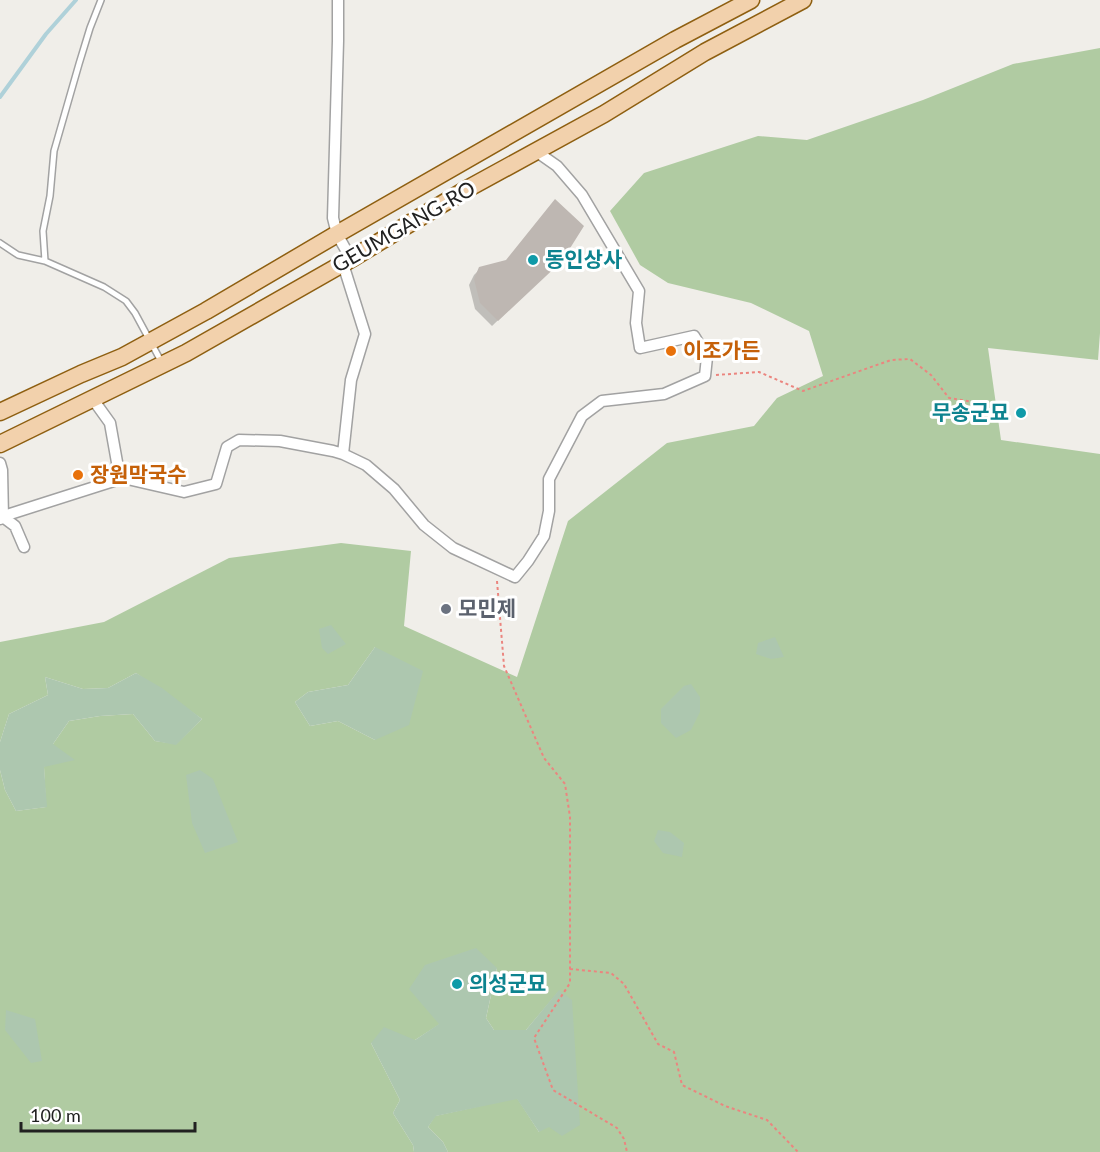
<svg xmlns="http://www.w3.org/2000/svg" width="1100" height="1152" font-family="Lato,'Noto Sans KR',sans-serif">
	<rect width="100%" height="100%" fill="#f0eee9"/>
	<path fill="#b0cba2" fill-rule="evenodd" d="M1100 48V333L1098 360 988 348 1001 440 1100 454V1152H448L443 1142 428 1127 435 1116 517 1098 539 1132 559 991 526 1030H494L486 1018 497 968 440 1024 415 1040 371 1043 400 1100 393 1113 413 1145 414 1152H0V770L5 790 16 811 46 807 44 767 53 744 69 721 100 716 133 714 155 741 176 744 202 719 136 673 108 688 83 689 45 677 48 695 9 714 0 742V642L104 622 229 558 341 543 411 551 404 626 517 677 568 521 667 443 754 426 777 398 823 376 809 331 751 303 668 283 640 265 610 211 644 173 758 136 807 140 923 100 1013 64ZM375 647V740L338 721 310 726 295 702 308 692 348 685Z"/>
	<path fill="#adc7af" d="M331 625 346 644 328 654 322 648 319 629Z
		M775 637 784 657 771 659 756 654 758 643Z
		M375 647 423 671 409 725 375 740 338 721 310 726 295 702 308 692 348 685Z
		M136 673 162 688 202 719 176 745 155 741 133 714 100 716 69 721 53 744 75 760 44 767 47 807 16 811 5 790 0 770V742L9 714 48 695 45 677 83 689 108 688Z
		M691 684 700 697V712L691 730 676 738 661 723V709L684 686Z
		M200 770 213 779 238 842 205 853 192 823 186 775Z
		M658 830 670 832 684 843 682 857 663 853 654 841Z
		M476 948 497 968 486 1018 494 1030H526L559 990 572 1000 580 1125 562 1136 549 1127 539 1132 517 1099 436 1116 428 1127 443 1142 448 1152H414L413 1145 393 1113 400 1100 371 1043 384 1027 415 1040 439 1024 409 989 425 965Z
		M6 1010 35 1019 42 1061 31 1063 5 1030Z"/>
	<path fill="#0003" d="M561 260 492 326 475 309 469 285 474 275 480 269Z"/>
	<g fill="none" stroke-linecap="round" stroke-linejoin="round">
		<path stroke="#afd1d9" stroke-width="4" d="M0 97 46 34 76 0"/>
	</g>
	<path fill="#beb7b2" d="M555 199 584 226 562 261 498 321 480 303 474 279 479 267 506 260Z"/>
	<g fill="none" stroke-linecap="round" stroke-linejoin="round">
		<g stroke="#a2a2a2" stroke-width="8">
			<path id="service" d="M0 243 18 255 45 261 104 287 126 301 135 313 162 363
				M45 261 43 231 50 196 54 151 79 64 90 28 101 0"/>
		</g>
		<g stroke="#a2a2a2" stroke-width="13">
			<path id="minor" d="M338 0V41L333 218 337 234 351 259
				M343 264 365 334 351 380 343 454
				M92 398 110 423 120 479
				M0 463 2 470 3 517 15 526 24 547
				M0 519 10 514 123 478 184 492 216 484 227 447 239 440 280 441 333 451 343 454 366 465 394 489 424 525 453 548 515 577 528 561 544 536 549 511V479L582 416 602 401 664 394 705 376 707 357 694 336 640 348 636 323 639 291 582 195 557 166 537 152"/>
		</g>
		<g stroke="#8e5f11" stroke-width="19">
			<path id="primary" d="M0 412 81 374 122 357 206 311 337 234 675 40 751 0
				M0 444 186 353 351 259 467 189 604 114 705 52 803 0"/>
		</g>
		<path stroke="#eb857f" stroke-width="2" stroke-dasharray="3 3" stroke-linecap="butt" d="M716 375 759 372 803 391 891 360 910 359 931 375 949 398 985 404
			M497 581 504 666 544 758 565 784 570 817V983L534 1038 553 1090 617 1128 624 1139 627 1152
			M570 969 611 973 624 984 658 1044 674 1052 682 1085 725 1106 767 1120 798 1152"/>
		<use href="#service" stroke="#fff" stroke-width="5"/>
		<use href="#minor" stroke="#fff" stroke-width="10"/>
		<use href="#primary" stroke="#f2d1ac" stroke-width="16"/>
	</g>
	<g fill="#0f9aa8" stroke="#fff" stroke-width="2">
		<circle cx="533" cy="260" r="6"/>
		<circle cx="1021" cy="413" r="6"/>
		<circle cx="457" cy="984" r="6"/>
	</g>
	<g fill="#e8710a" stroke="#fff" stroke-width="2">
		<circle cx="671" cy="351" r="6"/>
		<circle cx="78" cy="475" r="6"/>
	</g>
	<circle fill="#6b7280" stroke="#fff" stroke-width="2" cx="446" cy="609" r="6"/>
	<g text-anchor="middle" stroke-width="6" stroke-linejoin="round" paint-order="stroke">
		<g font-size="21" fill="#212121" stroke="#fff">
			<text transform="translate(404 227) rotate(-30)" y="7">GEUMGANG-RO</text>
		</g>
		<g font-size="21" font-weight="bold" fill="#0d838f" stroke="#fff" text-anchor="start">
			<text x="545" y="267">동인상사</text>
			<text x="1009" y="420" text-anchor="end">무송군묘</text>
			<text x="469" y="991">의성군묘</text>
		</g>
		<g font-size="21" font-weight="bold" fill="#c56008" stroke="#fff" text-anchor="start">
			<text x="683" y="358">이조가든</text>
			<text x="90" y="482">장원막국수</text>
		</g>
		<g font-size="21" font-weight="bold" fill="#5b616d" stroke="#fff" text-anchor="start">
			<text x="458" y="616">모민제</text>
		</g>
	</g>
	<path d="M21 1122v9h174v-9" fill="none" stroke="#212121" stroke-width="3"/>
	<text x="30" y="1122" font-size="18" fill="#212121" stroke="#ffffff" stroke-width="4.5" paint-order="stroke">100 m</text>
</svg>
